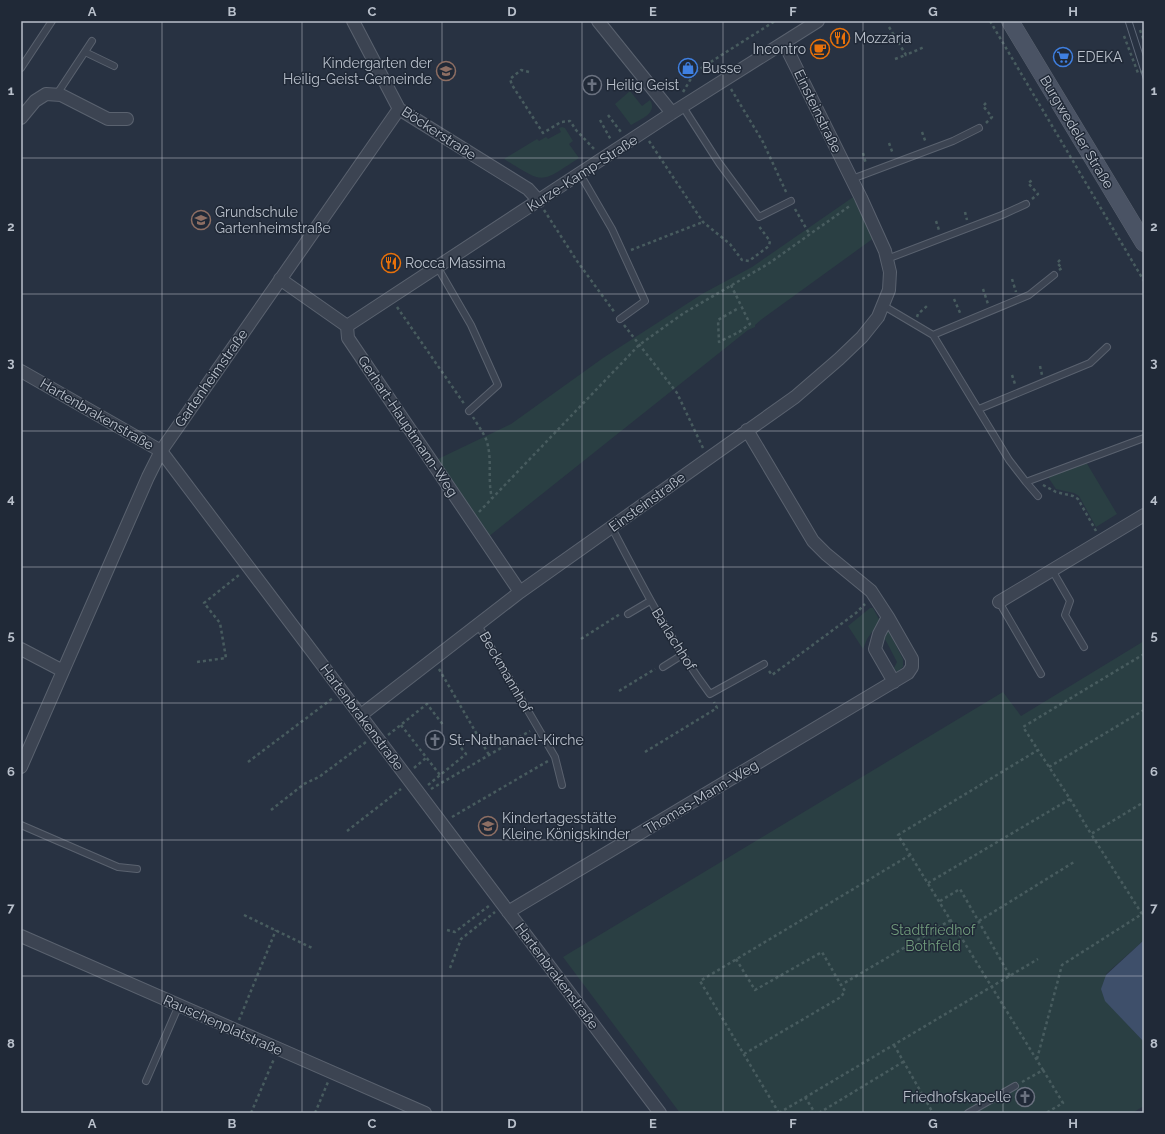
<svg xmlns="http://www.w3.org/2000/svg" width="1165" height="1134" font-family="Raleway,sans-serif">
	<rect width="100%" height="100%" fill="#283242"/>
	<path fill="#2a3f43" d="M630 91 642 106 650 100C658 113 641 119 631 125L615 104Z
		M562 127 565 128 573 141 569 144 579 158C539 184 545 184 504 159L537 139 539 141 546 137 548 139 561 132 559 128Z
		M859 193 878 235 762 319 755 325V327L748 330 488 537 436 460 511 424 603 358 702 294 752 267Z
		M1086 462 1117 514 1096 527 1079 496 1074 493 1056 489 1048 477Z
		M870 608H873L880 621 867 639 863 649 848 626Z
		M887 630 889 632 903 659V667L897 672 894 668 897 662 885 639 881 644Z
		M1144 641V940L1106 974V1001L1144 1042V1106L1132 1113H680L563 957 1003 692 1021 716Z"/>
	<path fill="#3e4f6a" d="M1144 940V1042L1105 1001 1101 989 1106 975Z"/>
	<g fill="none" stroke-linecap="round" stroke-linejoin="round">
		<g stroke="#5a626f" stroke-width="8">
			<path id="service" d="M85 52 114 66
				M21 68 52 21
				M57 94 92 41
				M683 107 719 163 759 217 791 201
				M580 174 612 229 645 301 620 319
				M852 179 953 141 979 128
				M887 259 1002 215 1026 204
				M438 268 471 325 498 385 469 411
				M884 306 933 335 1009 460 1026 482 1144 438
				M933 335 1029 295 1054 275
				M979 409 1090 363 1107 347
				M1026 482 1038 496
				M612 528C642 585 671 642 710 694L764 664
				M1052 570 1070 601 1065 615 1084 647
				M999 602 1041 674
				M628 614 650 601
				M478 625 555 757 562 785
				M663 667 682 655
				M21 825 118 867 137 869
				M146 1081 179 1005
				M968 1113 1015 1086"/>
		</g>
		<g stroke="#5a626f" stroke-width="14">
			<path id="minor" d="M353 21 399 109 528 189 539 201
				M598 21 672 113
				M21 118 35 101 46 94 61 95 108 119H127
				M280 279 347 326
				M347 326 672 113 818 21
				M347 326 348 338 520 592
				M21 371 161 451 660 1113
				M747 430 813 541 826 554 871 591 888 617 879 634 875 649 894 682
				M999 602 1144 515
				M21 649 63 671
				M361 715 520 592 795 397 839 359 862 337 878 317 889 290 890 272 885 251 861 198 784 43
				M21 767 148 477 161 451 399 109
				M508 912 908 673 912 667V659L888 617
				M21 936 425 1113"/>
		</g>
		<g stroke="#5a626f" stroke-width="18">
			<path id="secondary" d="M1010 21 1144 243"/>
		</g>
		<path stroke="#485c5f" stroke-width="2.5" stroke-dasharray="3 3" stroke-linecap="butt" d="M990 21 1144 281
			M889 27 906 55 924 47
			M1140 30 1144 41
			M1124 36 1138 73 1144 71
			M895 59 906 55
			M529 72 521 70 510 79 512 85 543 133 561 122 570 121 576 130 595 150
			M731 89 763 142 787 194
			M683 92 695 72 775 21
			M608 115 621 132
			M600 120 611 140
			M986 123 992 117 983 106 986 103
			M922 132 926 143
			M649 141 703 222 730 244 742 260 749 261 769 246 770 241 758 225
			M889 143 893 154
			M863 153 866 164
			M1032 199 1038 194 1028 183 1034 179
			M795 209 810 235
			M544 210 577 261 615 313
			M965 212 967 220
			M936 221 939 230
			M631 250 703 222
			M1059 270 1062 268 1057 263 1061 259
			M1012 279 1016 292
			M731 285 750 324 739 332 719 342 718 320 737 309
			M983 289 988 304
			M954 299 961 315
			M397 307 465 405
			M917 317 918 314 927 306
			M624 325 677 393 703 448
			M1040 366 1042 375
			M1012 375 1015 384
			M473 417C477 424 483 432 486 439 493 458 487 479 492 498
			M1043 485 1056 492 1073 496 1078 499 1096 531
			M479 512 639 345 684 313 768 264 851 205
			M581 639 620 614
			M197 662 226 658 220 623 204 603 239 575
			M439 669 489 755
			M769 671 772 675 856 613 865 604
			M619 691 655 669
			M401 725 440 775
			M388 735 427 704 444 726
			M645 752 717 708 714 702
			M248 762 333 698
			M1049 767 1144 710
			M414 768 426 758
			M428 785 466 754 451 735
			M431 789 530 731
			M1070 799 1091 834 1144 802
			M271 810 304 784 319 777 366 742
			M452 817 548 761
			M347 831 401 789
			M928 883 1070 799 1038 750
			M940 901 960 889 1010 976
			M244 915 312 948
			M979 921 1074 862
			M447 930 455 932 490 905
			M736 959 755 990 822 952 841 985 951 920
			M450 968 461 939 495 912
			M239 1020 276 930
			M894 1045 933 1113
			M744 1054 841 997 845 991 841 985
			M1037 1059 1062 965 1142 914 1091 834
			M1043 1070 1063 1103 1046 1113
			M1022 1082 1043 1070 898 835 1038 750 1023 727 1144 654
			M805 1097 815 1113
			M251 1113 274 1059
			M315 1113 328 1082
			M779 1113 700 981 910 855
			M779 1113 1038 959
			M819 1113 903 1062"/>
		<use href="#service" stroke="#3c4452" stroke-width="6"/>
		<use href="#minor" stroke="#3c4452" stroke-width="12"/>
		<use href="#secondary" stroke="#4a5364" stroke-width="17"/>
		<path stroke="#5e6878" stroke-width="1" d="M1125 21 1144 81
			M1132 21 1144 58"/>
	</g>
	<path fill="none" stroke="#b9c0cb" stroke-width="1" stroke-opacity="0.55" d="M162 21V1113M302 21V1113M442 21V1113M582 21V1113M723 21V1113M863 21V1113M1003 21V1113M21 158H1144M21 294H1144M21 431H1144M21 567H1144M21 703H1144M21 840H1144M21 976H1144"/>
	<defs>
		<g id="restaurant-ring" transform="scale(1)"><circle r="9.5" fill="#202937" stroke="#e8710a" stroke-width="1.5"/><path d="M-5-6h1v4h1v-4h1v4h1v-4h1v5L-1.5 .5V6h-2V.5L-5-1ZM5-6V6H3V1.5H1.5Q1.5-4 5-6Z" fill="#e8710a"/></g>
		<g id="cafe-ring" transform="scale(1)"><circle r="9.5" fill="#202937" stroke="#e8710a" stroke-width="1.5"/><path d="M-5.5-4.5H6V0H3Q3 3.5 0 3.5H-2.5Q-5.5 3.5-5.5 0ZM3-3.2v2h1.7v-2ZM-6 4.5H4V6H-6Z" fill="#e8710a"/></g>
		<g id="supermarket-ring" transform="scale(1)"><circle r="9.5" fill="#202937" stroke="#3f7fe0" stroke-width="1.5"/><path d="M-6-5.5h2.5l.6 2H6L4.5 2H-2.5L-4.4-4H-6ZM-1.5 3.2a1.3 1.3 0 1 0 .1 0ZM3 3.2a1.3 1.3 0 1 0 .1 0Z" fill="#3f7fe0"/></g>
		<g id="shop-ring" transform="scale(1)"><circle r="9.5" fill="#202937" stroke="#3f7fe0" stroke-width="1.5"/><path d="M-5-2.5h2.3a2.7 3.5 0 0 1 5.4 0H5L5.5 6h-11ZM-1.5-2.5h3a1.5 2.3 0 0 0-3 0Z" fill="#3f7fe0"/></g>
		<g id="school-ring" transform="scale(1)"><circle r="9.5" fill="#202937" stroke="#8d6e63" stroke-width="1.5"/><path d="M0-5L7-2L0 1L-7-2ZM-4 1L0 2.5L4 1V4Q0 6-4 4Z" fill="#8d6e63"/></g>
		<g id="church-ring" transform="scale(1)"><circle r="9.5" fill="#202937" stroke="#6b7280" stroke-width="1.5"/><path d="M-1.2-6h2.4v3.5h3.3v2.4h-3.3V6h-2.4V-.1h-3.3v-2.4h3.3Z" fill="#6b7280"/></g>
	</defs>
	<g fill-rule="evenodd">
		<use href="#restaurant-ring" x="840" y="38"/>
		<use href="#cafe-ring" x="820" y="49"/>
		<use href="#supermarket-ring" x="1063" y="57"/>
		<use href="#shop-ring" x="688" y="68"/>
		<use href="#school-ring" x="446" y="71"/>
		<use href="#church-ring" x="592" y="85"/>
		<use href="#school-ring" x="201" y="220"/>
		<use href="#restaurant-ring" x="391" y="263"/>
		<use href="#church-ring" x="435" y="740"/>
		<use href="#school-ring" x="488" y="826"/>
		<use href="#church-ring" x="1025" y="1097"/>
	</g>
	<g text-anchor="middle" stroke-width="3" stroke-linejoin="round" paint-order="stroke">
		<g font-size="14" fill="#b9c0cb" stroke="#202937" text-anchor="start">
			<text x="854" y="43">Mozzaria</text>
			<text x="806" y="54" text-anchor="end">Incontro</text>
			<text x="1077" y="62">EDEKA</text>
			<text x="432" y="68" text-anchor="end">Kindergarten der<tspan x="432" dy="16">Heilig-Geist-Gemeinde</tspan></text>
			<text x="702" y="73">Busse</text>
			<text x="606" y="90">Heilig Geist</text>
			<text x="215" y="217">Grundschule<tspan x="215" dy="16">Gartenheimstraße</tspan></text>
			<text x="405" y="268">Rocca Massima</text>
			<text x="449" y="745">St.-Nathanael-Kirche</text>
			<text x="502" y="823">Kindertagesstätte<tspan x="502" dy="16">Kleine Königskinder</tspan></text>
			<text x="1011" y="1102" text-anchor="end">Friedhofskapelle</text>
		</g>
		<g font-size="14" fill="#b9c0cb" stroke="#202937">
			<text transform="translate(818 111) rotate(64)" y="5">Einsteinstraße</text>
			<text transform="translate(1077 132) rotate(59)" y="5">Burgwedeler Straße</text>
			<text transform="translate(439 133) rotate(33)" y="5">Böckerstraße</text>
			<text transform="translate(582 173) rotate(-33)" y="5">Kurze-Kamp-Straße</text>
			<text transform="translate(211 378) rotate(-55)" y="5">Gartenheimstraße</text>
			<text transform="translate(97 414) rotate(30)" y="5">Hartenbrakenstraße</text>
			<text transform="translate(408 426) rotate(56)" y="5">Gerhart-Hauptmann-Weg</text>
			<text transform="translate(647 502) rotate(-36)" y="5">Einsteinstraße</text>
			<text transform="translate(674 639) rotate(58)" y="5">Barlachhof</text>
			<text transform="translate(506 672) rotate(60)" y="5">Beckmannhof</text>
			<text transform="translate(362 717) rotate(53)" y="5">Hartenbrakenstraße</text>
			<text transform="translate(701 797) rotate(-31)" y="5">Thomas-Mann-Weg</text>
			<text transform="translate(557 976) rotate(53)" y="5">Hartenbrakenstraße</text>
			<text transform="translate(223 1025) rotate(24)" y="5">Rauschenplatstraße</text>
		</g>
		<g font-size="14" fill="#719c7c" stroke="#202937">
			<text x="933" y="935">Stadtfriedhof<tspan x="933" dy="16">Bothfeld</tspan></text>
		</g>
	</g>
	<rect width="1165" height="1134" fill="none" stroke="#202937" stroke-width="44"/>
	<rect x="22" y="22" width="1121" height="1090" fill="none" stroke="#b9c0cb" stroke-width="1.5"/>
	<g font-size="13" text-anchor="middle" font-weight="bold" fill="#b9c0cb">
		<text x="92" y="16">A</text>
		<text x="232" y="16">B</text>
		<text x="372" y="16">C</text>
		<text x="512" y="16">D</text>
		<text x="653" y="16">E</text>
		<text x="793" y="16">F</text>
		<text x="933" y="16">G</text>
		<text x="1073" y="16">H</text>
		<text x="11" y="95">1</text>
		<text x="1154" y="95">1</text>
		<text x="11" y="231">2</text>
		<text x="1154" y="231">2</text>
		<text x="11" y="367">3</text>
		<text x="1154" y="367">3</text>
		<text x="11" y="503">4</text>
		<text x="1154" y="503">4</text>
		<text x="11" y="640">5</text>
		<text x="1154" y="640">5</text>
		<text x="11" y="776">6</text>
		<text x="1154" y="776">6</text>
		<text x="11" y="912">7</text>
		<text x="1154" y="912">7</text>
		<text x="11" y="1048">8</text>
		<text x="1154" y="1048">8</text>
		<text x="92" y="1128">A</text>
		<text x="232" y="1128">B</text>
		<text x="372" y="1128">C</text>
		<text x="512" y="1128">D</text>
		<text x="653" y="1128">E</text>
		<text x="793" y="1128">F</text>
		<text x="933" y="1128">G</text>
		<text x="1073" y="1128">H</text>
	</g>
</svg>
